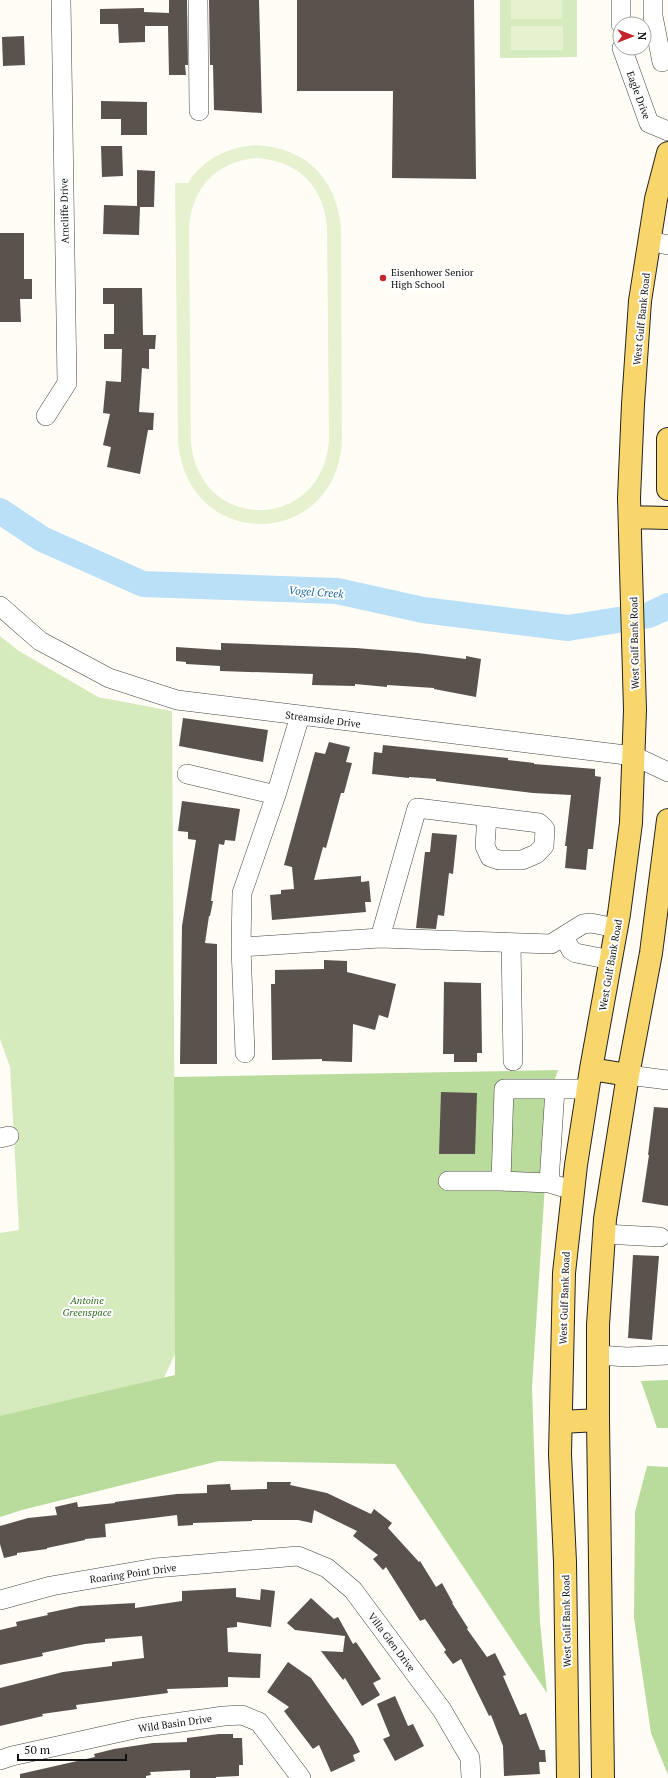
<svg xmlns="http://www.w3.org/2000/svg" width="668" height="1778" font-family="'PT Serif',serif">
	<rect width="100%" height="100%" fill="#fffdf5"/>
	<path fill="#d5ebbd" d="M500 0H577V57L500 58Z
		M0 636 19 651 98 697 172 711 176 1352 161 1384 0 1430V1233L19 1230 10 1067 0 1039Z"/>
	<path fill="#b9dc9c" d="M558 1070 551 1090 532 1388 540 1622 547 1693 395 1464 219 1461 22 1510 0 1517V1416L175 1375 174 1077Z
		M668 1380V1428H657L641 1381Z
		M647 1466 668 1467V1775L651 1733 634 1618 635 1512Z"/>
	<path fill="#e6f2cf" fill-rule="evenodd" d="M511 0H562V19H511Z
		M511 26H563V50H511Z
		M257 145C306 148 336 178 341 227L342 441C336 550 188 553 178 442L175 183H188C204 158 229 147 257 145ZM257 158C298 161 324 186 327 227L329 440C323 532 199 534 191 442L189 228C192 187 216 162 257 158Z"/>
	<g fill="none" stroke-linecap="round" stroke-linejoin="round">
		<path stroke="#b9e0f7" stroke-width="26" d="M0 511 42 539 143 584 337 591 423 610 568 628 649 615 668 606"/>
	</g>
	<path fill="#5a524d" d="M169 0H187L188 65H185L186 75H169L168 26H145V42L119 43 118 24H100V9L144 8V12L169 13Z
		M209 0H259L262 113 214 110 213 65H210Z
		M297 0H474L476 179 392 178 393 91H297Z
		M24 36 25 65 3 66 2 37Z
		M101 101 147 102V135H121V119H101Z
		M101 146H122L123 176 102 177Z
		M137 170 155 171 154 207H140L139 235 103 234 104 205 137 206Z
		M0 233H24V279H32V299H20L21 322H0Z
		M103 288H142L143 335H156L155 349H149V369L142 368 139 412 154 413 153 430H148L140 474 107 467 111 447 103 445 110 414 103 413 106 381 121 382 122 349H104V334H114V304H103Z
		M221 643 356 648 418 653 466 659V656L481 659 476 697 434 689V688L387 685V687L355 684V686L312 685 313 674 220 671V666L186 664V662L176 661V647L221 650Z
		M183 718 268 730 263 762 179 746Z
		M329 742 350 747 346 762 352 763 344 793H341L326 848 323 847 314 880 361 876V882L369 881 371 902H365L366 912 272 920 270 895 281 894V890L294 889 292 867 284 865 315 752 325 754Z
		M383 745 508 758V760L534 763V764L595 769V776L601 777 593 849H588L586 870 565 868 567 846H565L571 795 533 793 436 781V779L409 777V778L372 774 374 752 382 753Z
		M182 801 240 809 235 841 225 840 224 845 219 844 211 901H213L210 916H209L205 943 217 944V1064H180L182 926 196 840 188 839V832L178 831Z
		M432 833 457 835 453 874 449 873 444 916 438 915 436 929 416 928 425 852H430Z
		M324 960 347 961V972L396 984 388 1018 379 1015 375 1030 353 1024 352 1062 322 1061V1059L272 1060 271 984H275V970L324 969Z
		M444 982 481 983 482 1053H477V1062H454V1054H443Z
		M441 1092 477 1093 475 1154H439Z
		M654 1107 668 1108V1206L642 1202 649 1155H648Z
		M633 1255 659 1256 652 1340 628 1338Z
		M267 1482H291L290 1485 327 1493 371 1514 374 1509 392 1523 388 1528 419 1562 420 1561 436 1587 442 1583 453 1603H452L468 1628 467 1629 487 1657 495 1653 506 1675 503 1676 520 1715 526 1713 540 1750H545L546 1762H539L540 1774 504 1776 503 1746 491 1715 489 1716 461 1659 453 1664 444 1652 446 1650 425 1619 420 1621 386 1567 383 1570 373 1559 378 1555 353 1536 357 1531 314 1510 312 1523 298 1520H252V1521L193 1523V1525L178 1526 177 1515 105 1524 106 1537 85 1539V1540L47 1548V1549L17 1553V1555L4 1558 0 1544V1526L28 1518 57 1515 55 1507 77 1502 78 1507 115 1503V1502L177 1494 207 1493V1485L230 1484 231 1490 267 1489Z
		M236 1588V1597L260 1600 261 1589 275 1591 271 1627 237 1622V1627L227 1628 228 1652 261 1654 260 1678 228 1677V1687L167 1689 168 1693 76 1705 77 1709 42 1714 43 1716 0 1726V1688L63 1672 112 1666V1662L144 1658 142 1636 105 1639V1642L85 1644 42 1653 43 1656 0 1665V1630L17 1626 16 1622 48 1615 47 1613 80 1606 135 1603V1608L182 1601V1591Z
		M311 1598 334 1619 338 1617 353 1644 356 1642 381 1679 373 1683 380 1695 362 1706 345 1678 343 1680 321 1651 343 1652 345 1636 295 1630 287 1623Z
		M288 1662 311 1678 353 1738 360 1752 353 1755 355 1761 331 1772 319 1745 313 1749 284 1711 289 1707 267 1692Z
		M395 1696 408 1726 413 1724 424 1746 395 1761 383 1739 390 1736 377 1704Z
		M219 1734H233V1738H242L243 1765H239V1776L216 1777V1778H190V1770L150 1772 151 1775 146 1776V1778H20V1774L95 1757 94 1754 114 1749 153 1743 187 1742V1738Z"/>
	<g fill="none" stroke-linecap="round" stroke-linejoin="round">
		<g stroke="#444" stroke-width="20">
			<path id="minor" d="M198 0 199 111
				M621 0V24
				M653 0V16L662 62
				M622 48 649 123 668 131
				M650 241 668 245
				M46 416 67 383 61 0
				M0 606 40 641 109 678 177 700 634 756 668 772
				M187 774 276 795
				M564 937 571 950 576 953 611 960
				M380 938 417 808 539 823 545 829 544 846 536 854 522 860H499L490 857 485 846 487 816
				M511 943 513 1061
				M241 947 380 938 551 944 583 924 591 923 616 928
				M245 1053 241 947 242 893 276 795 300 716
				M628 1075 668 1080
				M0 1138 9 1136
				M448 1181H501
				M549 1183 501 1181 504 1089H555
				M562 1187 549 1183 555 1089H588
				M604 1234 660 1237
				M598 1355 627 1357 668 1355
				M0 1600 51 1586 155 1568 298 1556 327 1568 353 1590 442 1710 470 1758 471 1778
				M0 1760 12 1756 139 1728 224 1716 242 1715 259 1722 301 1778"/>
		</g>
		<g stroke="#222" stroke-width="24">
			<path id="major" d="M668 439V489
				M630 517 668 518
				M591 1069 628 1075
				M561 1422 598 1420
				M568 1778 565 1562 560 1454 564 1273 576 1165 591 1069 619 914 631 823 635 710 629 498 633 404 640 301 656 199 668 153
				M603 1778 598 1420V1325L605 1219 628 1075 651 953 668 820"/>
		</g>
		<use href="#minor" stroke="#fff" stroke-width="19"/>
		<use href="#major" stroke="#f9d66b" stroke-width="22"/>
	</g>
	<circle fill="#c4262e" stroke="#fff" stroke-width="1.5" cx="383" cy="278" r="4"/>
	<g text-anchor="middle" stroke-width="4" stroke-linejoin="round" paint-order="stroke">
		<g font-size="10" fill="#111" stroke="#fff">
			<text transform="translate(639 95) rotate(70)" y="4">Eagle Drive</text>
			<text transform="translate(64 211) rotate(-91)" y="4">Arncliffe Drive</text>
			<text transform="translate(641 319) rotate(-84)" y="4">West Gulf Bank Road</text>
			<text transform="translate(634 643) rotate(-91)" y="4">West Gulf Bank Road</text>
			<text transform="translate(323 719) rotate(7)" y="4">Streamside Drive</text>
			<text transform="translate(610 965) rotate(-80)" y="4">West Gulf Bank Road</text>
			<text transform="translate(564 1298) rotate(-88)" y="4">West Gulf Bank Road</text>
			<text transform="translate(133 1573) rotate(-8)" y="4">Roaring Point Drive</text>
			<text transform="translate(566 1621) rotate(-91)" y="4">West Gulf Bank Road</text>
			<text transform="translate(392 1642) rotate(53)" y="4">Villa Glen Drive</text>
			<text transform="translate(175 1723) rotate(-8)" y="4">Wild Basin Drive</text>
		</g>
		<g font-size="10" fill="#111" stroke="#fff" text-anchor="start">
			<text x="391" y="276">Eisenhower Senior<tspan x="391" dy="12">High School</tspan></text>
		</g>
		<g font-size="10" font-style="italic" fill="#2f6b1f" stroke="#fff">
			<text x="87" y="1304">Antoine<tspan x="87" dy="12">Greenspace</tspan></text>
		</g>
		<g font-size="11" font-style="italic" fill="#1768a6" stroke="#fff">
			<text transform="translate(316 592) rotate(4)" y="4">Vogel Creek</text>
		</g>
	</g>
	<g transform="translate(632 36) rotate(90)"><circle r="19" fill="#ffffff" stroke="#a0a0a0"/>
	<path d="M0-3L7 15L0 10L-7 15Z" fill="#c4262e"/>
	<text y="-6" font-size="11" font-weight="bold" text-anchor="middle" fill="#111111">N</text>
	</g>
	<path d="M18 1754v6h108v-6" fill="none" stroke="#111111" stroke-width="2"/>
	<text x="24" y="1754" font-size="12" fill="#111111" stroke="#ffffff" stroke-width="3" paint-order="stroke">50 m</text>
</svg>
